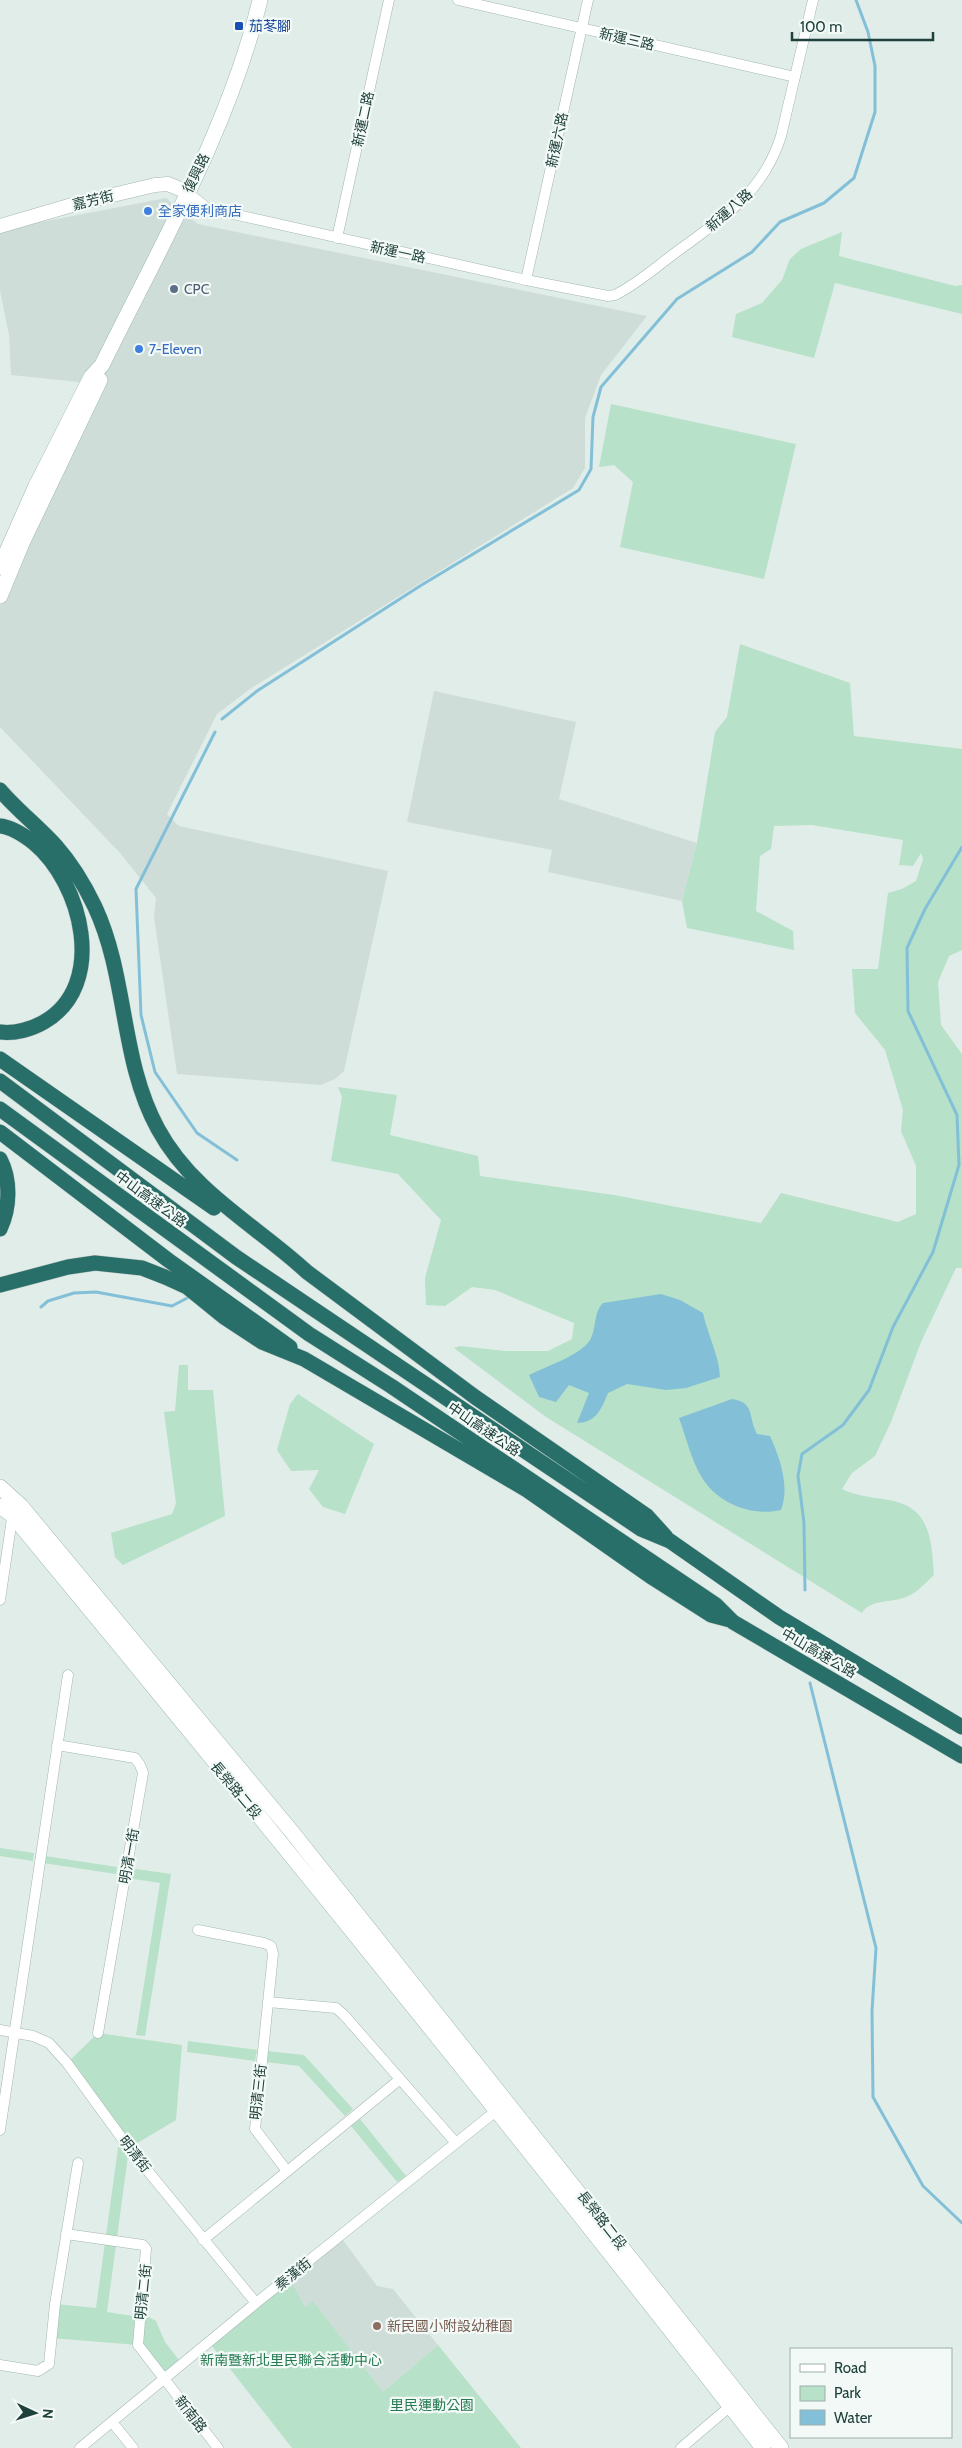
<svg xmlns="http://www.w3.org/2000/svg" width="962" height="2448" font-family="Cabin,'Noto Sans TC',sans-serif">
	<rect width="100%" height="100%" fill="#e1ede9"/>
	<path fill="#cfddd8" d="M166 198 198 224 647 316 601 375 585 418V468L573 488 250 689 217 714 167 814 179 826 388 871 344 1071 335 1079 321 1085 177 1074 154 917 156 898 120 853 0 727V579L88 383 11 375 9 335 0 291V230Z
		M434 691 576 722 559 799 697 843 682 901 548 872 552 850 407 822Z
		M340 2236 377 2286 393 2289 438 2345 383 2392 313 2302 305 2307 289 2277Z"/>
	<path fill="#b7e1c8" d="M842 232 839 256 955 286 962 285V314L835 283 814 358 732 337 736 314 762 303 782 280 790 259 801 249Z
		M611 404 796 444 764 579 620 547 633 482 614 465 599 467Z
		M740 644 850 683 854 736 962 749V950L949 956 938 982 941 1025 962 1054V1268H956L921 1342 891 1422 875 1456 852 1473 842 1489C862 1499 886 1497 903 1504 932 1515 932 1549 934 1575 925 1583 917 1593 906 1597 892 1603 870 1599 862 1613L546 1417 454 1348 460 1346 505 1351H548L572 1339 574 1323 495 1290 472 1287 445 1306 426 1305 425 1278 441 1220 398 1174 331 1161 342 1097 338 1087 397 1095 390 1135 478 1156 480 1176 614 1195 761 1223 781 1193 898 1222 916 1214V1166L901 1131 903 1110 885 1050 855 1013 852 969H878L888 893 902 889 916 881 923 859 921 853 913 866 899 865 903 840 812 825 774 826 771 849 760 856 756 911 793 931 794 950 687 928 682 901 697 843 715 732 727 717Z
		M179 1365H188V1390H213L225 1516 123 1565 115 1557 111 1533 172 1514 176 1503 164 1412 175 1411Z
		M298 1394 374 1444 345 1514 323 1507 309 1489 319 1470 291 1471 277 1450 290 1404Z
		M0 1848 34 1853 33 1861 0 1856Z
		M45 1856 117 1867 116 1874 43 1863Z
		M129 1868 171 1874 145 2036 136 2035 160 1883 127 1878Z
		M98 2033 182 2045 176 2120 129 2148 107 2312 139 2317 140 2312 156 2321 165 2342 182 2364 164 2380 138 2345 51 2338 55 2304 96 2308 120 2134 67 2063Z
		M188 2041 257 2050 255 2061 187 2052Z
		M266 2051 304 2055 353 2109 345 2116 299 2066 265 2062Z
		M360 2119 406 2176 397 2182 351 2126Z
		M289 2277 305 2307 313 2301 383 2392 438 2345 521 2448H292L209 2342Z"/>
	<path fill="#83c0d8" d="M661 1294 680 1300 703 1313C708 1336 719 1355 720 1377L686 1388 666 1390 627 1384 608 1393C602 1408 596 1423 577 1423L589 1393 569 1385 556 1402 539 1397 529 1375C545 1367 581 1355 590 1340 597 1328 593 1313 603 1303Z
		M732 1399C755 1402 748 1417 757 1434L770 1436C780 1458 790 1487 781 1510 752 1517 716 1503 701 1476 691 1459 686 1437 679 1418Z"/>
	<g fill="none" stroke-linecap="round" stroke-linejoin="round">
		<path stroke="#83c0d8" stroke-width="3" d="M222 719 257 691 420 586 579 490 591 469 593 417 601 387 677 299 752 252 780 222 824 203 854 178 875 112V66L868 32 856 0
			M215 732 136 889 141 1015 155 1072 197 1133 237 1160
			M41 1307 48 1301 74 1293 96 1292 172 1306 191 1296
			M805 1590 804 1523 798 1476 802 1454 843 1425 869 1390 893 1327 933 1252 959 1165 957 1115 908 1011 907 948 925 909 962 847
			M810 1683 876 1948 872 2011 873 2097 923 2186 962 2223"/>
		<g stroke="#a3b6b1" stroke-width="11">
			<path id="minor" d="M458 0 795 77
				M187 192 207 208 526 280 608 296 615 295C637 284 656 267 675 253 721 219 763 194 781 136L813 0
				M337 238 389 0
				M526 280 588 0
				M0 1600 13 1512
				M57 1745 135 1758 140 1765 143 1773 98 2033
				M198 1930 264 1943 271 1946 273 1954 255 2129 287 2171
				M268 2002 336 2008 344 2015 456 2143
				M0 2030 33 2036 49 2043 67 2063 129 2148 256 2303
				M0 2130 68 1675
				M66 2234 143 2245 146 2249 138 2345 218 2448
				M203 2240 399 2080
				M0 2365 38 2371 49 2364 55 2304 78 2163
				M112 2422 133 2448
				M80 2448 256 2303 501 2107
				M681 2448 734 2403"/>
		</g>
		<g stroke="#a3b6b1" stroke-width="15">
			<path id="tertiary" d="M0 226 79 203 155 185 168 184 187 192"/>
		</g>
		<g stroke="#9ebab3" stroke-width="16">
			<path id="secondary" d="M0 567 35 488 91 377 102 365C159 249 230 126 260 0
				M0 596 22 543 100 380
				M0 1487 21 1506 292 1832 781 2448
				M0 1506 12 1515C267 1823 517 2133 763 2448"/>
		</g>
		<g stroke="#c0cac8" stroke-width="16">
			<path id="motorway" d="M0 790C17 810 39 827 56 846 72 864 85 886 95 907 128 978 120 1060 158 1129 192 1192 256 1225 307 1272L475 1397 647 1516 666 1537
				M0 826C12 827 25 836 34 843 82 883 108 985 44 1022 32 1029 15 1034 0 1032
				M0 1059 214 1208
				M0 1081 236 1257 641 1529 670 1541 779 1617 962 1727
				M0 1109 309 1334 391 1386 716 1605 733 1622 962 1756
				M0 1132 168 1260 290 1347
				M0 1159C11 1180 10 1208 0 1229
				M0 1285 68 1267 95 1263 142 1268 165 1277 187 1287 224 1317 262 1342 304 1359 527 1490 653 1578 711 1615 730 1620"/>
		</g>
		<use href="#minor" stroke="#fff" stroke-width="10"/>
		<use href="#tertiary" stroke="#fff" stroke-width="14"/>
		<use href="#secondary" stroke="#fff" stroke-width="15"/>
		<use href="#motorway" stroke="#286f69" stroke-width="15"/>
	</g>
	<rect fill="#1a4fb4" stroke="#f2f9f6" stroke-width="2" x="234" y="21" width="10" height="10" rx="2.5"/>
	<g fill="#3f7fe0" stroke="#f2f9f6" stroke-width="2">
		<circle cx="148" cy="211" r="5"/>
		<circle cx="139" cy="349" r="5"/>
	</g>
	<circle fill="#5c6f8a" stroke="#f2f9f6" stroke-width="2" cx="174" cy="289" r="5"/>
	<circle fill="#8d6e63" stroke="#f2f9f6" stroke-width="2" cx="377" cy="2326" r="5"/>
	<g text-anchor="middle" stroke-width="4.5" stroke-linejoin="round" paint-order="stroke">
		<g font-size="14" fill="#164399" stroke="#f2f9f6" text-anchor="start">
			<text x="249" y="31">茄苳腳</text>
		</g>
		<g font-size="14" fill="#1f403b" stroke="#f2f9f6">
			<text transform="translate(627 39) rotate(13)" y="5">新運三路</text>
			<text transform="translate(363 119) rotate(-78)" y="5">新運二路</text>
			<text transform="translate(557 140) rotate(-78)" y="5">新運六路</text>
			<text transform="translate(196 173) rotate(-64)" y="5">復興路</text>
			<text transform="translate(93 200) rotate(-14)" y="5">嘉芳街</text>
			<text transform="translate(729 210) rotate(-41)" y="5">新運八路</text>
			<text transform="translate(398 252) rotate(12)" y="5">新運一路</text>
			<text transform="translate(151 1199) rotate(36)" y="5">中山高速公路</text>
			<text transform="translate(484 1429) rotate(34)" y="5">中山高速公路</text>
			<text transform="translate(819 1653) rotate(30)" y="5">中山高速公路</text>
			<text transform="translate(236 1790) rotate(50)" y="5">長榮路二段</text>
			<text transform="translate(129 1856) rotate(-80)" y="5">明清一街</text>
			<text transform="translate(258 2092) rotate(-84)" y="5">明清三街</text>
			<text transform="translate(135 2154) rotate(52)" y="5">明清街</text>
			<text transform="translate(602 2220) rotate(52)" y="5">長榮路二段</text>
			<text transform="translate(293 2274) rotate(-39)" y="5">秦漢街</text>
			<text transform="translate(143 2292) rotate(-84)" y="5">明清二街</text>
			<text transform="translate(191 2414) rotate(52)" y="5">新南路</text>
		</g>
		<g font-size="14" fill="#366cbe" stroke="#f2f9f6" text-anchor="start">
			<text x="158" y="216">全家便利商店</text>
			<text x="149" y="354">7-Eleven</text>
		</g>
		<g font-size="14" fill="#4e5e75" stroke="#f2f9f6" text-anchor="start">
			<text x="184" y="294">CPC</text>
		</g>
		<g font-size="14" fill="#785e54" stroke="#f2f9f6" text-anchor="start">
			<text x="387" y="2331">新民國小附設幼稚園</text>
		</g>
		<g font-size="14" fill="#257b51" stroke="#f2f9f6">
			<text x="291" y="2365">新南暨新北里民聯合活動中心</text>
			<text x="432" y="2410">里民運動公園</text>
		</g>
	</g>
	<rect x="790" y="2348" width="162" height="90" fill="#f2f9f6" stroke="#9eafab"/>
	<rect x="800" y="2364" width="25" height="8" fill="#ffffff" stroke="#9eafab"/>
	<text x="834" y="2373" font-size="15" fill="#1f403b">Road</text>
	<rect x="800" y="2386" width="25" height="15" fill="#b7e1c8" stroke="#9eafab"/>
	<text x="834" y="2398" font-size="15" fill="#1f403b">Park</text>
	<rect x="800" y="2410" width="25" height="15" fill="#83c0d8" stroke="#9eafab"/>
	<text x="834" y="2423" font-size="15" fill="#1f403b">Water</text>
	<g transform="translate(35 2413) rotate(94)" stroke="#f2f9f6" stroke-width="4" paint-order="stroke">
	<path d="M0-4L9 19L0 12L-9 19Z" fill="#1f403b"/>
	<text y="-8" font-size="14" font-weight="bold" text-anchor="middle" fill="#1f403b">N</text>
	</g>
	<path d="M792 32v8h141v-8" fill="none" stroke="#1f403b" stroke-width="2.5"/>
	<text x="800" y="32" font-size="15" fill="#1f403b" stroke="#f2f9f6" stroke-width="4" paint-order="stroke">100 m</text>
</svg>
